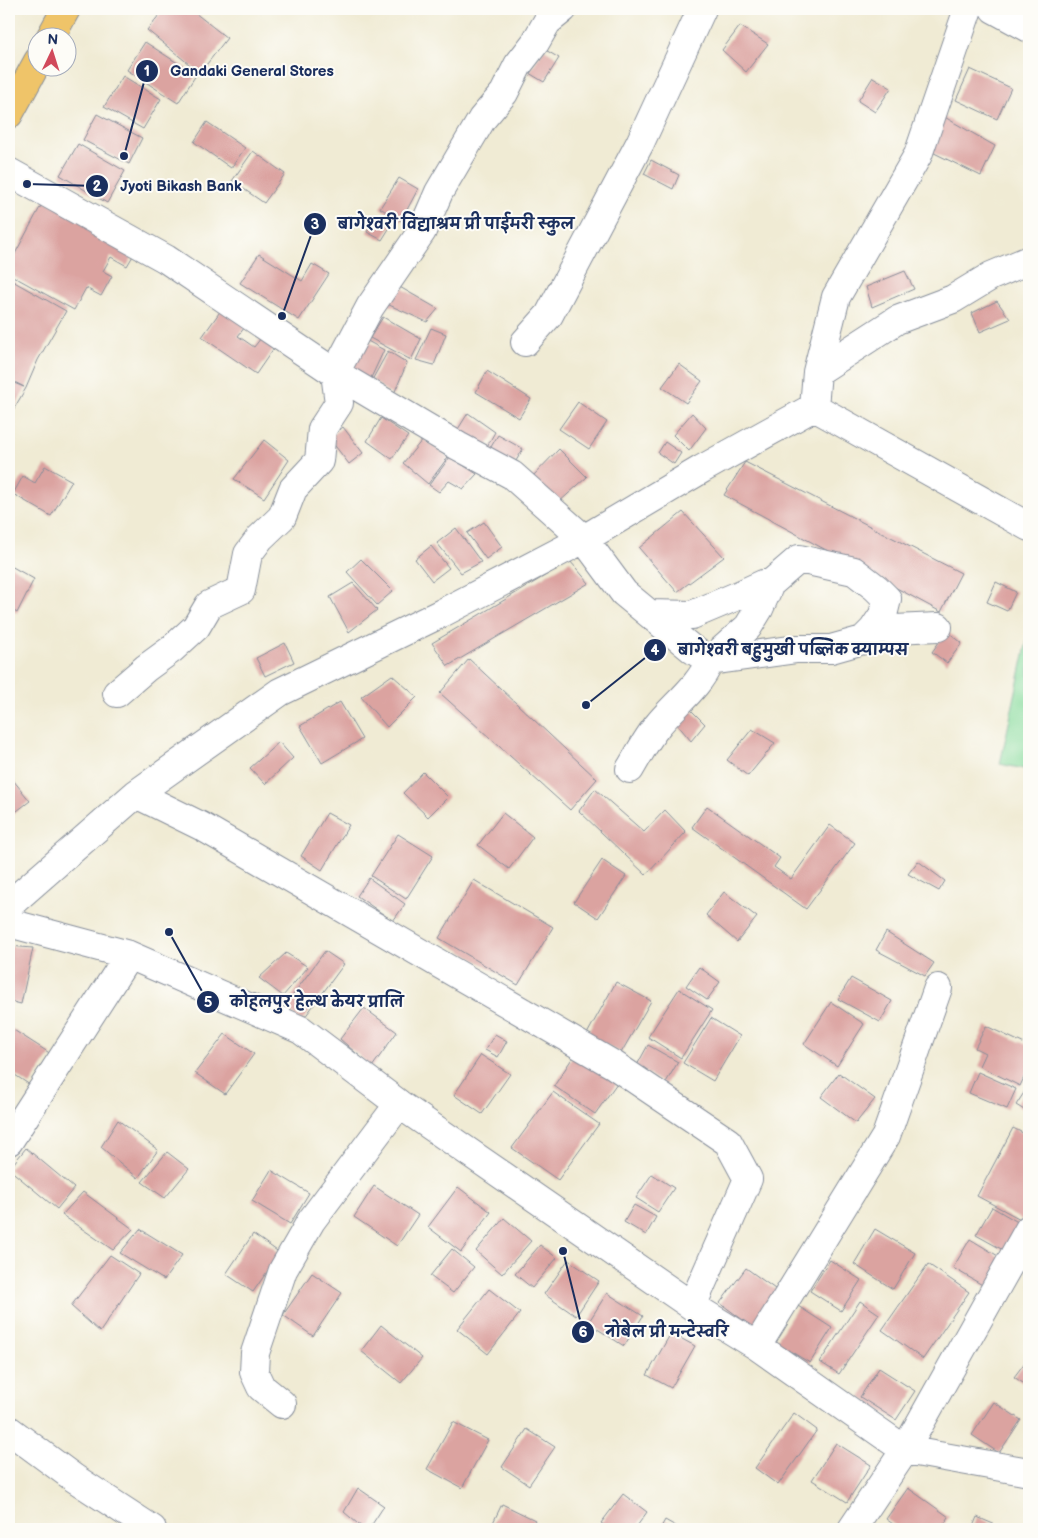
<svg xmlns="http://www.w3.org/2000/svg" width="1038" height="1538" font-family="'Balsamiq Sans','Playpen Sans Deva',sans-serif">
	<rect width="100%" height="100%" fill="#fdfcf7"/>
	<filter id="ink" filterUnits="userSpaceOnUse"><feTurbulence type="fractalNoise" baseFrequency=".02" numOctaves="2"/><feDisplacementMap in="SourceGraphic" scale="10" xChannelSelector="R" yChannelSelector="G"/><feConvolveMatrix kernelMatrix="1 2 1 2 8 2 1 2 1" color-interpolation-filters="sRGB"/></filter>
	<filter id="wash" filterUnits="userSpaceOnUse"><feTurbulence type="fractalNoise" baseFrequency=".0096" numOctaves="4" result="noise"/><feDisplacementMap in="SourceGraphic" scale="20" xChannelSelector="R" yChannelSelector="G"/><feGaussianBlur stdDeviation="1.12" result="paint"/><feColorMatrix in="noise" values="0 0 0 0 0 0 0 0 0 0 0 0 0 0 0 0 0 1.4 0 .05"/><feComposite in="paint" operator="in"/></filter>
	<g filter="url(#wash)">
		<rect width="100%" height="100%" fill="#f0ebd4"/>
		<path fill="#87db9d" stroke="#51857e" d="M1029 632V770L1000 764Z"/>
		<g id="blocks">
			<path fill="#dba3a0" d="M164 9H190L227 38 200 73 147 30Z
				M740 26 768 44 746 72 722 50Z
				M145 42 196 75 178 103 127 70Z
				M544 49 559 58 544 82 529 73Z
				M970 69 1011 88 997 119 956 100Z
				M123 76 161 99 143 129 104 107Z
				M873 77 891 88 875 112 858 101Z
				M97 114 142 138 129 164 83 140Z
				M941 115 995 146 981 176 924 148Z
				M207 122 245 148 231 168 194 142Z
				M78 144 125 171 107 203 60 175Z
				M253 151 285 174 264 203 232 181Z
				M651 160 679 175 673 189 644 174Z
				M399 178 418 189 401 221 380 208Z
				M44 200 137 249 127 266 111 257 103 271 112 276 101 296 86 288 74 310 9 274V265Z
				M375 216 392 224 382 240 367 232Z
				M259 254 302 281 312 264 329 274 299 320 240 283Z
				M905 271 914 289 872 307 866 287Z
				M9 279 66 311 38 360 26 388 9 417V381L24 387 9 379Z
				M398 286 438 309 427 322 387 304Z
				M997 301 1010 319 980 332 972 313Z
				M224 306 248 323 238 336 254 347 265 333 278 342 256 374 202 337Z
				M383 317 421 339 411 360 370 338Z
				M431 328 446 334 434 365 416 360Z
				M362 338 384 350 370 380 345 369Z
				M388 351 407 363 393 396 372 380Z
				M679 364 702 381 686 403 662 387Z
				M487 371 531 399 519 418 476 392Z
				M578 402 607 422 589 449 559 429Z
				M468 413 495 432 485 450 455 434Z
				M692 413 706 428 689 451 673 435Z
				M381 418 408 436 392 459 367 441Z
				M343 427 363 453 349 464 329 438Z
				M498 435 523 449 513 466 488 452Z
				M423 439 448 457 428 484 403 463Z
				M264 440 289 460 264 498 234 479Z
				M665 442 681 453 674 464 658 453Z
				M559 449 587 477 558 503 531 478Z
				M450 457 477 474 463 489 449 481 439 492 429 485Z
				M745 462 961 573 941 612 724 495Z
				M45 466 72 481 51 516 13 494 23 476 35 483Z
				M683 512 724 557 677 592 639 548Z
				M484 522 502 547 486 559 467 533Z
				M456 528 481 562 461 573 437 543Z
				M431 546 449 568 432 581 415 559Z
				M361 559 393 591 377 605 347 572Z
				M570 561 589 583 448 666 432 643Z
				M9 565 34 579 17 613 9 608Z
				M996 582 1016 592 1007 611 987 602Z
				M353 583 377 610 349 632 330 597Z
				M947 631 962 643 947 663 932 652Z
				M285 643 294 662 265 676 256 658Z
				M469 659 597 779 570 810 440 693Z
				M392 675 417 697 387 727 361 697Z
				M340 702 362 739 322 763 300 726Z
				M690 709 705 724 691 741 677 724Z
				M752 729 775 743 748 776 727 760Z
				M279 742 293 758 265 784 250 768Z
				M423 772 448 797 428 817 403 793Z
				M9 775 30 801 9 817Z
				M595 789 644 832 665 810 686 832 646 875 579 811Z
				M707 806 780 858 774 867 791 879 830 825 855 843 806 909 692 827Z
				M327 813 349 825 322 870 301 856Z
				M503 813 533 837 509 869 478 845Z
				M398 834 433 856 406 899 371 876Z
				M602 860 626 876 598 918 574 902Z
				M918 861 945 881 939 891 908 874Z
				M369 878 405 904 393 921 357 896Z
				M474 880 553 927 518 985 439 938Z
				M724 892 757 917 737 942 706 915Z
				M886 932 934 963 925 976 876 950Z
				M9 946 33 948 21 1004 9 1001Z
				M325 951 344 964 302 1021 284 1007Z
				M286 953 308 967 283 996 259 978Z
				M699 967 720 982 707 1000 686 986Z
				M851 978 892 1001 880 1022 838 999Z
				M616 982 651 1001 621 1053 587 1034Z
				M679 989 712 1010 681 1058 648 1037Z
				M831 1002 864 1024 837 1066 804 1044Z
				M364 1008 397 1032 372 1067 340 1039Z
				M711 1018 740 1036 713 1081 683 1063Z
				M986 1026 1029 1046V1067L1020 1086 979 1066 985 1053 975 1048Z
				M9 1027 51 1054 30 1085 9 1071Z
				M225 1034 254 1054 225 1094 195 1073Z
				M495 1034 507 1041 498 1057 485 1050Z
				M648 1045 678 1062 665 1084 636 1067Z
				M575 1054 617 1083 595 1114 554 1086Z
				M481 1055 510 1074 482 1114 454 1095Z
				M978 1072 1016 1089 1007 1109 969 1093Z
				M839 1073 875 1099 856 1123 821 1097Z
				M1029 1085V1113L1016 1105Z
				M553 1092 599 1124 558 1180 512 1148Z
				M118 1120 158 1150 138 1178 101 1147Z
				M1013 1128 1029 1136V1216L1026 1222 977 1196Z
				M26 1148 74 1188 57 1209 9 1169Z
				M167 1152 189 1169 165 1198 142 1182Z
				M271 1170 309 1193 290 1224 252 1201Z
				M652 1174 674 1188 658 1212 636 1198Z
				M374 1186 418 1215 397 1246 354 1217Z
				M458 1187 491 1212 461 1252 428 1227Z
				M83 1192 133 1229 113 1250 62 1215Z
				M634 1205 656 1217 646 1235 624 1222Z
				M992 1207 1021 1224 1005 1251 976 1235Z
				M504 1218 531 1241 502 1274 476 1251Z
				M140 1229 182 1255 164 1280 120 1253Z
				M875 1229 915 1253 893 1289 854 1264Z
				M253 1234 280 1253 253 1292 226 1274Z
				M970 1239 1008 1262 991 1290 953 1268Z
				M540 1245 557 1258 532 1288 515 1274Z
				M452 1249 474 1267 453 1293 430 1276Z
				M110 1255 139 1274 100 1332 71 1306Z
				M568 1260 599 1281 576 1316 544 1294Z
				M830 1260 861 1280 841 1311 810 1291Z
				M928 1264 969 1292 923 1359 882 1330Z
				M746 1268 782 1294 755 1329 720 1303Z
				M312 1273 342 1293 313 1336 283 1315Z
				M489 1289 520 1313 488 1354 457 1329Z
				M607 1293 643 1316 624 1346 588 1323Z
				M860 1301 879 1314 839 1374 820 1362Z
				M798 1306 832 1328 810 1363 775 1342Z
				M381 1325 422 1358 401 1383 361 1351Z
				M671 1333 695 1346 671 1388 647 1375Z
				M1029 1357V1387L1014 1377Z
				M879 1368 915 1391 896 1420 860 1397Z
				M994 1402 1021 1420 999 1453 972 1435Z
				M794 1413 817 1430 778 1485 755 1468Z
				M453 1422 488 1440 462 1488 427 1469Z
				M527 1429 555 1447 529 1485 502 1467Z
				M836 1443 871 1465 847 1502 812 1480Z
				M358 1488 384 1506 369 1529H364L344 1512Z
				M908 1488 949 1517 941 1529H900L886 1519Z
				M623 1494 647 1512 635 1529H609L601 1523Z
				M502 1504 535 1520 530 1529H490Z
				M977 1517 1005 1529H972Z
				M665 1520 681 1529H660Z"/>
		</g>
	</g>
	<g filter="url(#ink)">
		<use href="#blocks" fill-opacity="0" stroke="#868d99" stroke-width="1"/>
		<g fill="none" stroke-linecap="round" stroke-linejoin="round">
			<g stroke="#868d99" stroke-width="30">
				<path id="minor" d="M994 9 1029 28
					M9 172 166 259 335 373 458 446 512 475 584 539 624 593 692 649 710 661C699 687 675 704 658 725 647 738 639 754 630 769
					M525 342 549 315 640 143 702 9
					M817 372 897 320 953 299 991 276 1029 260
					M814 407 1029 527
					M650 614 692 615 737 596 763 584H770
					M710 661 748 627 759 609 770 584 799 559 854 571 876 588 887 599 883 615 873 630
					M710 661 797 649H831L863 640 873 630 938 627
					M117 693 146 668 172 649 196 627 209 605 241 590 248 554 260 538 282 517 293 489 319 461 322 429 339 403 335 373 370 307 422 231 439 192 482 119 504 93 518 65 535 43 547 22 563 9
					M136 794 201 826 614 1065 728 1142 748 1179 692 1306
					M9 905 136 794 280 692 442 613 584 539 702 469 814 407 817 372 836 297 918 155 968 9
					M9 923 129 955 301 1030 399 1104 692 1306 757 1346 905 1450 1029 1229
					M9 1141 129 955
					M757 1346 886 1136 938 988
					M282 1404 261 1387 254 1372 255 1353 283 1270 311 1221 399 1104
					M9 1430 74 1478 152 1529
					M852 1529 905 1450 1029 1472"/>
			</g>
			<g stroke="#868d99" stroke-width="30">
				<path id="highway" d="M50 38 66 9
					M9 114 38 61"/>
			</g>
			<use href="#minor" stroke="#fff" stroke-width="28"/>
			<use href="#highway" stroke="#efc469" stroke-width="28"/>
		</g>
	</g>
	<path fill="none" stroke="#1b2f5e" stroke-width="2" d="M124 156L147 71M27 184L97 186M282 316L315 224M586 705L655 650M169 932L208 1002M563 1251L583 1332"/>
	<g fill="#1b2f5e" stroke="#fdfcf7" stroke-width="2">
		<circle cx="124" cy="156" r="5"/>
		<circle cx="27" cy="184" r="5"/>
		<circle cx="282" cy="316" r="5"/>
		<circle cx="586" cy="705" r="5"/>
		<circle cx="169" cy="932" r="5"/>
		<circle cx="563" cy="1251" r="5"/>
		<circle cx="147" cy="71" r="12"/>
		<circle cx="97" cy="186" r="12"/>
		<circle cx="315" cy="224" r="12"/>
		<circle cx="655" cy="650" r="12"/>
		<circle cx="208" cy="1002" r="12"/>
		<circle cx="583" cy="1332" r="12"/>
	</g>
	<g font-size="15" text-anchor="middle" font-weight="bold" fill="#fff">
		<text x="147" y="76">1</text>
		<text x="97" y="191">2</text>
		<text x="315" y="229">3</text>
		<text x="655" y="655">4</text>
		<text x="208" y="1007">5</text>
		<text x="583" y="1337">6</text>
	</g>
	<g font-size="15" text-anchor="middle" font-weight="bold" fill="#1b2f5e" stroke="#fdfcf7" stroke-width="4" stroke-linejoin="round" paint-order="stroke">
		<text x="252" y="76">Gandaki General Stores</text>
		<text x="181" y="191">Jyoti Bikash Bank</text>
		<text x="456" y="229">बागेश्वरी विद्याश्रम प्री पाईमरी स्कुल</text>
		<text x="793" y="655">बागेश्वरी बहुमुखी पब्लिक क्याम्पस</text>
		<text x="317" y="1007">कोहलपुर हेल्थ केयर प्रालि</text>
		<text x="667" y="1337">नोबेल प्री मन्टेस्वरि</text>
	</g>
	<rect width="1038" height="1538" fill="none" stroke="#fdfcf7" stroke-width="30"/>
	<g transform="translate(52 52) rotate(4)"><circle r="24" fill="#fdfcf7" stroke="#a3aaba"/>
	<path d="M0-4L9 19L0 12L-9 19Z" fill="#d1495b"/>
	<text y="-8" font-size="14" font-weight="bold" text-anchor="middle" fill="#1b2f5e">N</text>
	</g>
</svg>
